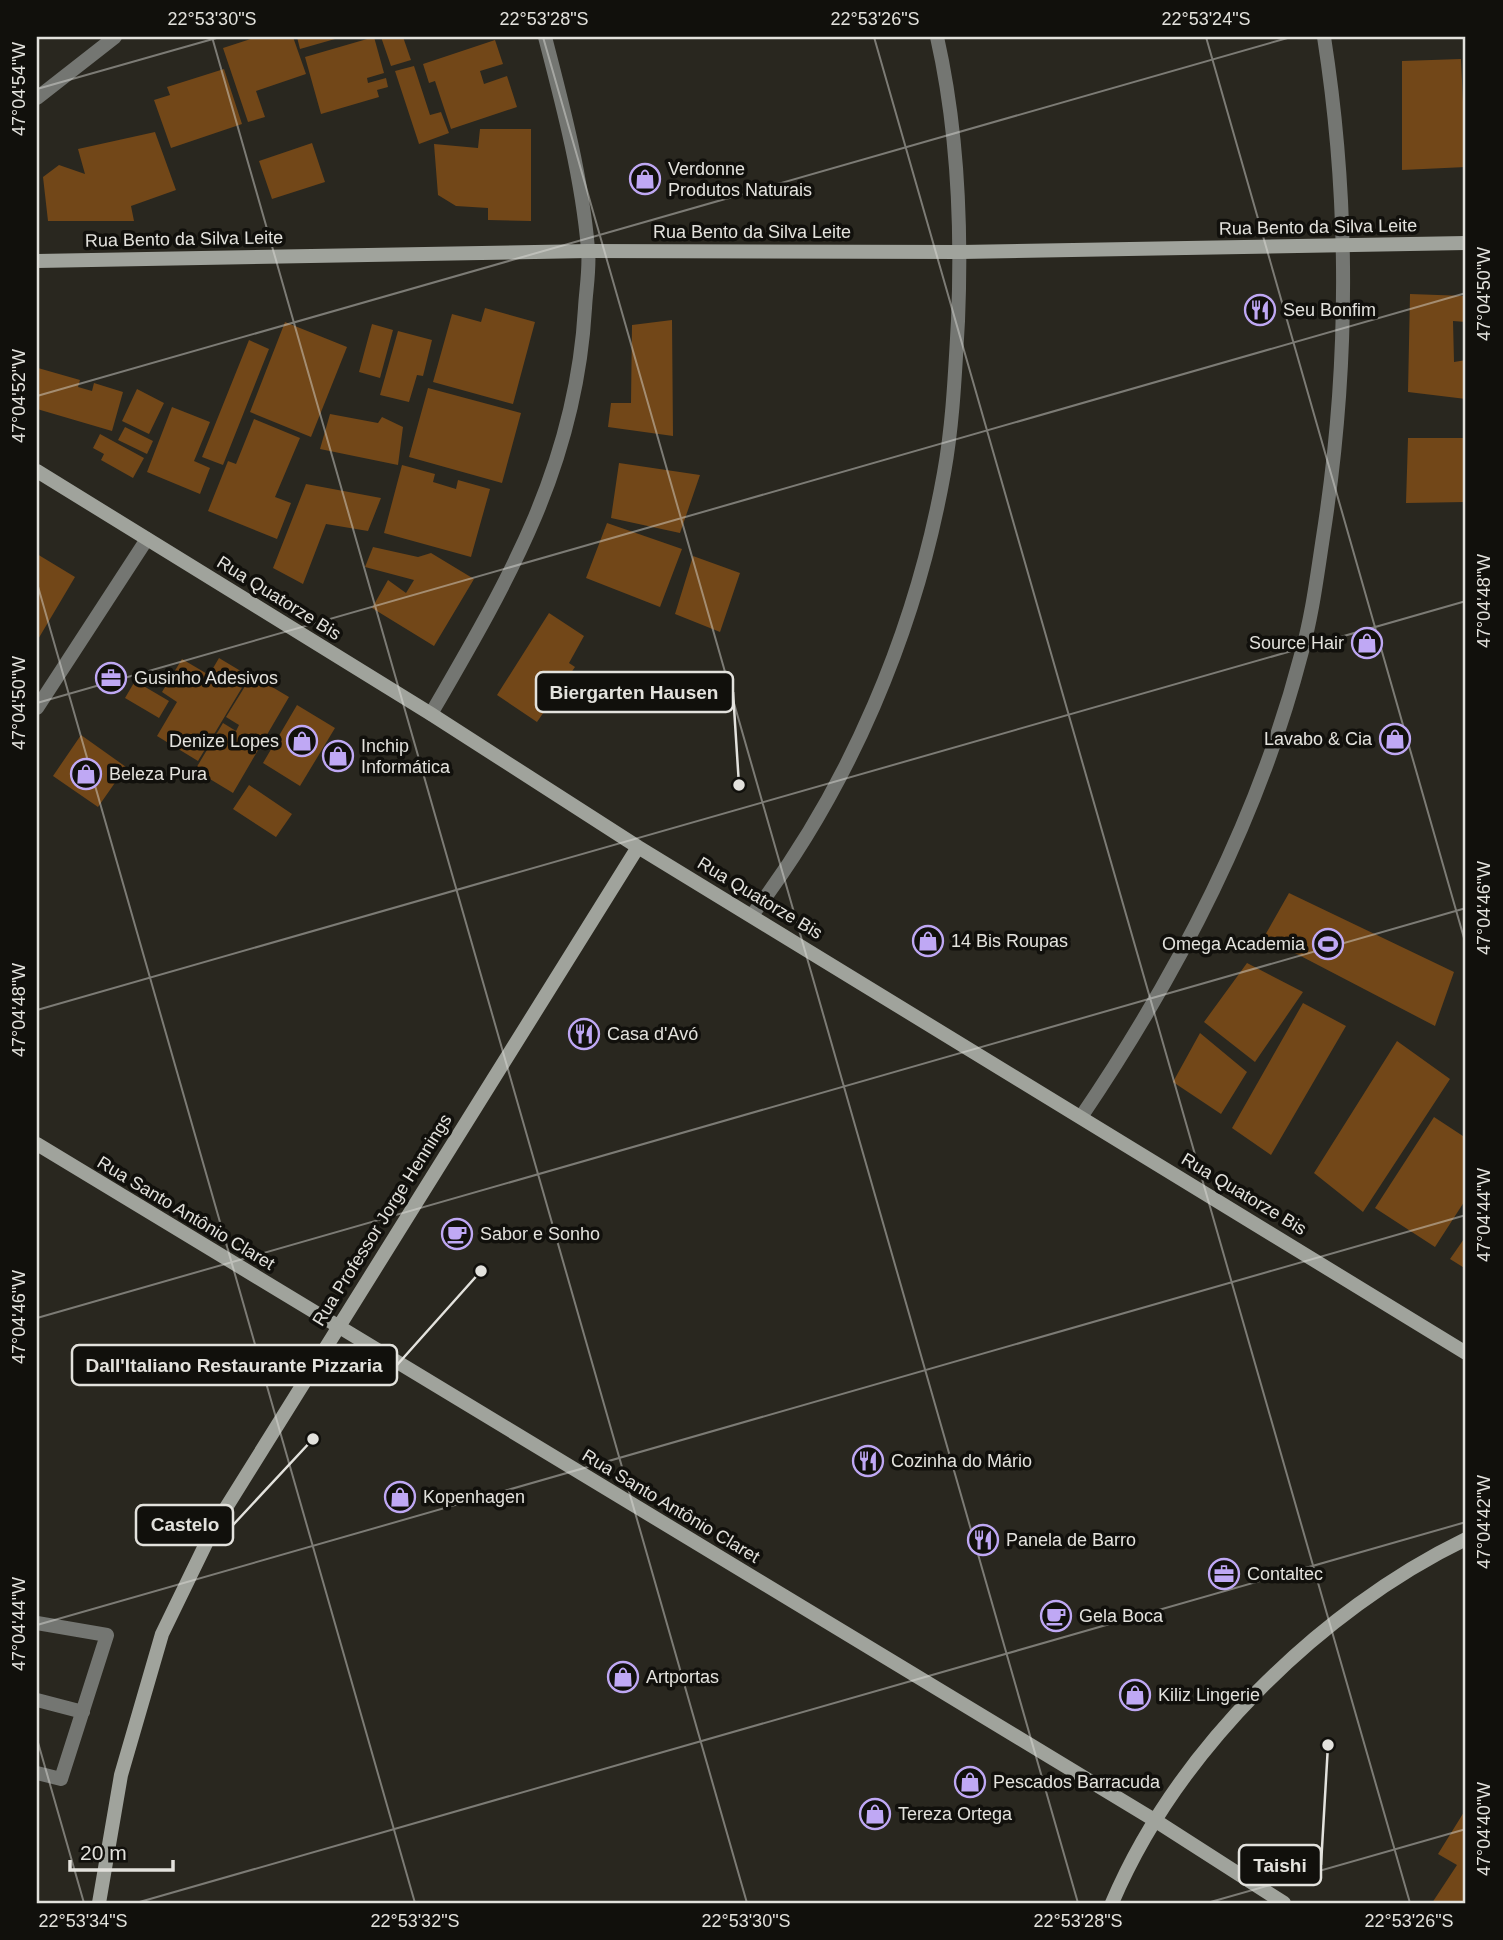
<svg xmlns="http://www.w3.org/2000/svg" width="1503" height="1940" font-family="Arial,sans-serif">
	<rect width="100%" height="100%" fill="#29271f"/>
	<path fill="#724718" d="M257 37H293L306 74 256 91 265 117 248 122 223 48Z
		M297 37H342L300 49Z
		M374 37 384 73 367 78 368 83 386 78 388 87 377 90 379 97 321 114 305 57Z
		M381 37H403L411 60 391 66Z
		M495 40 503 64 480 71 484 84 507 76 517 107 451 129 435 81 429 83 423 64Z
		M1461 59 1466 167 1402 170V61Z
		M414 66 430 115 441 112 449 133 419 144 395 71Z
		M224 69 242 124 171 148 154 100 170 95 167 87Z
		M480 129H531V221L488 220V208L456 206 438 195 434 144 478 148Z
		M155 132 176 190 131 206 134 221H48L43 177 59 165 85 174 78 149Z
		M312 143 325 182 272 199 259 161Z
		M1410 294 1466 296V322L1453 321 1454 362 1466 360V399L1408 392Z
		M485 308 535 322 513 404 433 382 452 314 481 322Z
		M672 320 673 436 608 427 611 403H631L632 325Z
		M285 322 347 347 311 437 250 412Z
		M372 324 393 330 380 378 359 372Z
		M398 331 432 340 423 376 417 375 409 402 380 395Z
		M249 340 269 349 223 465 202 457Z
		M38 368 80 380 78 387 92 391 94 383 123 392 112 431 37 409Z
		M428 388 521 413 502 483 409 457Z
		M137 389 164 403 149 434 122 421Z
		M172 407 210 422 194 461 210 468 200 494 147 472Z
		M330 414 378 423 382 417 403 427 398 465 320 449Z
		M254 419 300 438 275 497 291 503 277 539 208 511 228 461 236 464Z
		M125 427 153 441 147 454 118 440Z
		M100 434 144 458 133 478 101 460 104 454 93 448Z
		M1408 438H1466V502L1406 503Z
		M619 463 700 475 680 533 611 518Z
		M402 465 435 474 433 482 456 489 458 480 490 489 471 557 384 533Z
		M306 484 381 498 368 531 326 524 303 584 273 568Z
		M607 523 682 549 660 607 586 578Z
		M373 547 418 557 431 553 474 579 434 646 372 608 388 580 406 593 414 580 365 567Z
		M37 554 75 577 37 641Z
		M693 556 740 573 720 632 675 614Z
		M549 613 584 636 569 663 575 667 537 722 497 695Z
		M219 658 249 676 198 761 157 736 177 702 162 692 182 659 209 675Z
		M252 675 289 697 233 793 195 770 223 723 236 731 239 725 226 717Z
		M135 681 169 701 159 718 125 698Z
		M297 705 335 728 300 786 263 763Z
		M81 735 126 767 98 807 53 776Z
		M249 785 292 814 276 837 233 809Z
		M1289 893 1454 972 1435 1026 1264 937Z
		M1247 963 1303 992 1255 1062 1204 1022Z
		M1303 1003 1346 1026 1271 1155 1232 1128Z
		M1200 1033 1247 1072 1221 1114 1173 1082Z
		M1397 1041 1450 1079 1363 1212 1314 1173Z
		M1434 1117 1466 1138V1199L1435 1247 1375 1208Z
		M1466 1236V1269L1450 1259Z
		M1464 1812 1466 1813V1903H1432L1457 1865 1438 1854Z"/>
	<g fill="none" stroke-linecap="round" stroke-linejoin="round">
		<path stroke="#747672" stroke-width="14" d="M37 1623 107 1635 61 1779 37 1773
			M37 1700 83 1712"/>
		<path stroke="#747672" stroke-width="14" d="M37 98 115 37
			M37 708 147 539
			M431 714C508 581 576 466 585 308 586 289 590 268 588 249 582 178 563 106 545 37
			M752 915C849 789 916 630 944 473 953 423 955 372 958 321 962 226 958 130 937 37
			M1081 1117C1176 977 1258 820 1301 655 1312 617 1317 576 1323 537 1349 371 1350 203 1324 37"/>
		<path stroke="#a0a39c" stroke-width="14" d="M37 261 588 251 961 252 1466 243
			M37 471 431 714 638 847 1466 1353
			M37 1144 1156 1821 1284 1903
			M99 1903 121 1775 162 1634 214 1527 638 847
			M1112 1903C1176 1752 1319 1610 1466 1539"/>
	</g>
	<path fill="none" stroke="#e3e2dd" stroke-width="2" stroke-opacity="0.45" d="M212 37 747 1903M543 37 1078 1903M874 37 1410 1903M1206 37 1466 945M37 89 220 37M37 396 1291 37M37 583 415 1903M37 703 1466 293M37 1010 1466 601M37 1318 1466 908M37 1625 1466 1215M37 1739 84 1903M136 1903 1466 1522M1207 1903 1466 1829"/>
	<defs>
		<g id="shop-ring" transform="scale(1.575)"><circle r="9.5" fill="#11100c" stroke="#bfa8f4" stroke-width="1.5"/><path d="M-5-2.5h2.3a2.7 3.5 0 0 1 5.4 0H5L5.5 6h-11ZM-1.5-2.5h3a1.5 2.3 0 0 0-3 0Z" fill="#bfa8f4"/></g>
		<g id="restaurant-ring" transform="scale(1.575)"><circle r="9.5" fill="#11100c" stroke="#bfa8f4" stroke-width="1.5"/><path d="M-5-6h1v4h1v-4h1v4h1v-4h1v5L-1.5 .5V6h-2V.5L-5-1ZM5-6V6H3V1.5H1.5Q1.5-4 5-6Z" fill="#bfa8f4"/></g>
		<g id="office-ring" transform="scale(1.575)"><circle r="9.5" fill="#11100c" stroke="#bfa8f4" stroke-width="1.5"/><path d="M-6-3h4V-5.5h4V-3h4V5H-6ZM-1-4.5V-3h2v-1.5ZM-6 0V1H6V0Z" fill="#bfa8f4"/></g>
		<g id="stadium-ring" transform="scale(1.575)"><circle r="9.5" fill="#11100c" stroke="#bfa8f4" stroke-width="1.5"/><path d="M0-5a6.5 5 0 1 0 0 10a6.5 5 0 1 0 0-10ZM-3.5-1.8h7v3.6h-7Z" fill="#bfa8f4"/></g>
		<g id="cafe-ring" transform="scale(1.575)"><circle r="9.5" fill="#11100c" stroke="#bfa8f4" stroke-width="1.5"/><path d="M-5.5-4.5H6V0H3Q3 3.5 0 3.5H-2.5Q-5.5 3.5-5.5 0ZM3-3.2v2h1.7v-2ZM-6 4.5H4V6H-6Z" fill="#bfa8f4"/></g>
	</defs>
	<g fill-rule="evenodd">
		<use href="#shop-ring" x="645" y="179"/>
		<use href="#restaurant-ring" x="1260" y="310"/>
		<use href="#shop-ring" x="1367" y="643"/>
		<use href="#office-ring" x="111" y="678"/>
		<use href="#shop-ring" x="1395" y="739"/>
		<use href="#shop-ring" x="302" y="741"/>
		<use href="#shop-ring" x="338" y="756"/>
		<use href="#shop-ring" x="86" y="774"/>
		<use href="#shop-ring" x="928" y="941"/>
		<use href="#stadium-ring" x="1328" y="944"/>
		<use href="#restaurant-ring" x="584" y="1034"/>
		<use href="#cafe-ring" x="457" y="1234"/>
		<use href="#restaurant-ring" x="868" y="1461"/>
		<use href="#shop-ring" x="400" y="1497"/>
		<use href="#restaurant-ring" x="983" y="1540"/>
		<use href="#office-ring" x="1224" y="1574"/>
		<use href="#cafe-ring" x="1056" y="1616"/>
		<use href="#shop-ring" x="623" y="1677"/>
		<use href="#shop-ring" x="1135" y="1695"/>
		<use href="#shop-ring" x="970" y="1782"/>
		<use href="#shop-ring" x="875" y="1814"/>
	</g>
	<g text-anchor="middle" stroke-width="7" stroke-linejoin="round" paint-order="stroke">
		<g font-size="18" fill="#e3e2dd" stroke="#11100c" text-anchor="start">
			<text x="668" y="175">Verdonne<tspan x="668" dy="21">Produtos Naturais</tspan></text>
			<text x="1283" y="316">Seu Bonfim</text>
			<text x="1344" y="649" text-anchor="end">Source Hair</text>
			<text x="134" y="684">Gusinho Adesivos</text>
			<text x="1372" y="745" text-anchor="end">Lavabo &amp; Cia</text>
			<text x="279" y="747" text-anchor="end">Denize Lopes</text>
			<text x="361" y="752">Inchip<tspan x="361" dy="21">Informática</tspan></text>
			<text x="109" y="780">Beleza Pura</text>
			<text x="951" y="947">14 Bis Roupas</text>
			<text x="1305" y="950" text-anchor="end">Omega Academia</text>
			<text x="607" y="1040">Casa d'Avó</text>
			<text x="480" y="1240">Sabor e Sonho</text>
			<text x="891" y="1467">Cozinha do Mário</text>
			<text x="423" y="1503">Kopenhagen</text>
			<text x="1006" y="1546">Panela de Barro</text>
			<text x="1247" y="1580">Contaltec</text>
			<text x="1079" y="1622">Gela Boca</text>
			<text x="646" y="1683">Artportas</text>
			<text x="1158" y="1701">Kiliz Lingerie</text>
			<text x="993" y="1788">Pescados Barracuda</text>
			<text x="898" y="1820">Tereza Ortega</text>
		</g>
		<g font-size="18" fill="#e3e2dd" stroke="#11100c">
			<text transform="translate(1318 227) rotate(-1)" y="6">Rua Bento da Silva Leite</text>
			<text x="752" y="238">Rua Bento da Silva Leite</text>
			<text transform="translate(184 239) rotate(-1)" y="6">Rua Bento da Silva Leite</text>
			<text transform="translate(279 598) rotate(32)" y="6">Rua Quatorze Bis</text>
			<text transform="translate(760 898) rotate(31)" y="6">Rua Quatorze Bis</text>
			<text transform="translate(1244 1194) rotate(31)" y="6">Rua Quatorze Bis</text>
			<text transform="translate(186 1213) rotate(31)" y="6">Rua Santo Antônio Claret</text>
			<text transform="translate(382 1220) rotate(-58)" y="6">Rua Professor Jorge Hennings</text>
			<text transform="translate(671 1506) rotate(31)" y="6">Rua Santo Antônio Claret</text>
		</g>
	</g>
	<path fill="none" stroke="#e3e2dd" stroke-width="2.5" d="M739 785L733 692M481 1271L397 1365M313 1439L233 1525M1328 1745L1321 1865"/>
	<g fill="#e3e2dd" stroke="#11100c" stroke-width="2.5">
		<circle cx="739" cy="785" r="7"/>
		<circle cx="481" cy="1271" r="7"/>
		<circle cx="313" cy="1439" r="7"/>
		<circle cx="1328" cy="1745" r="7"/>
	</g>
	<g fill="#11100c" stroke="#e3e2dd" stroke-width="2.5">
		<rect x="536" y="672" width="197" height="40" rx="7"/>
		<rect x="72" y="1345" width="325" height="40" rx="7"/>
		<rect x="136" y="1505" width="97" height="40" rx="7"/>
		<rect x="1239" y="1845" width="82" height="40" rx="7"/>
	</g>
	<g font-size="19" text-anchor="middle" font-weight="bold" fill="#e3e2dd">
		<text x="634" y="699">Biergarten Hausen</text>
		<text x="234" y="1372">Dall'Italiano Restaurante Pizzaria</text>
		<text x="185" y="1531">Castelo</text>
		<text x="1280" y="1872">Taishi</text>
	</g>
	<rect width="1503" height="1940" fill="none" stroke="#11100c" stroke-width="77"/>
	<path d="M70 1860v10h103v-10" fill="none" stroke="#e3e2dd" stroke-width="3.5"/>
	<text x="80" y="1860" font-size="21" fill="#e3e2dd" stroke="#11100c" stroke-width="5" paint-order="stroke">20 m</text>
	<rect x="38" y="38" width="1426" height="1864" fill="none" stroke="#e3e2dd" stroke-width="2.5"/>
	<g font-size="18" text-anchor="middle" fill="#e3e2dd">
		<text x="212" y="25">22°53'30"S</text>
		<text x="544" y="25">22°53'28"S</text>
		<text x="875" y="25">22°53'26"S</text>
		<text x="1206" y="25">22°53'24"S</text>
		<text transform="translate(19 89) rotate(-90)" y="6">47°04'54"W</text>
		<text transform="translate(1484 294) rotate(-90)" y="6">47°04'50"W</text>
		<text transform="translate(19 396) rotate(-90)" y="6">47°04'52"W</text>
		<text transform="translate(1484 601) rotate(-90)" y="6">47°04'48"W</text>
		<text transform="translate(19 703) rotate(-90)" y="6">47°04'50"W</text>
		<text transform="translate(1484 908) rotate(-90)" y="6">47°04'46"W</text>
		<text transform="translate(19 1010) rotate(-90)" y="6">47°04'48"W</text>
		<text transform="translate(1484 1215) rotate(-90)" y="6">47°04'44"W</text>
		<text transform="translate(19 1317) rotate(-90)" y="6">47°04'46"W</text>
		<text transform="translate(1484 1522) rotate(-90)" y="6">47°04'42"W</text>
		<text transform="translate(19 1624) rotate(-90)" y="6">47°04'44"W</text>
		<text transform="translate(1484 1829) rotate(-90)" y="6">47°04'40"W</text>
		<text x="83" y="1927">22°53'34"S</text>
		<text x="415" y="1927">22°53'32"S</text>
		<text x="746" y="1927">22°53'30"S</text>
		<text x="1078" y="1927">22°53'28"S</text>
		<text x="1409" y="1927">22°53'26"S</text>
	</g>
</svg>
